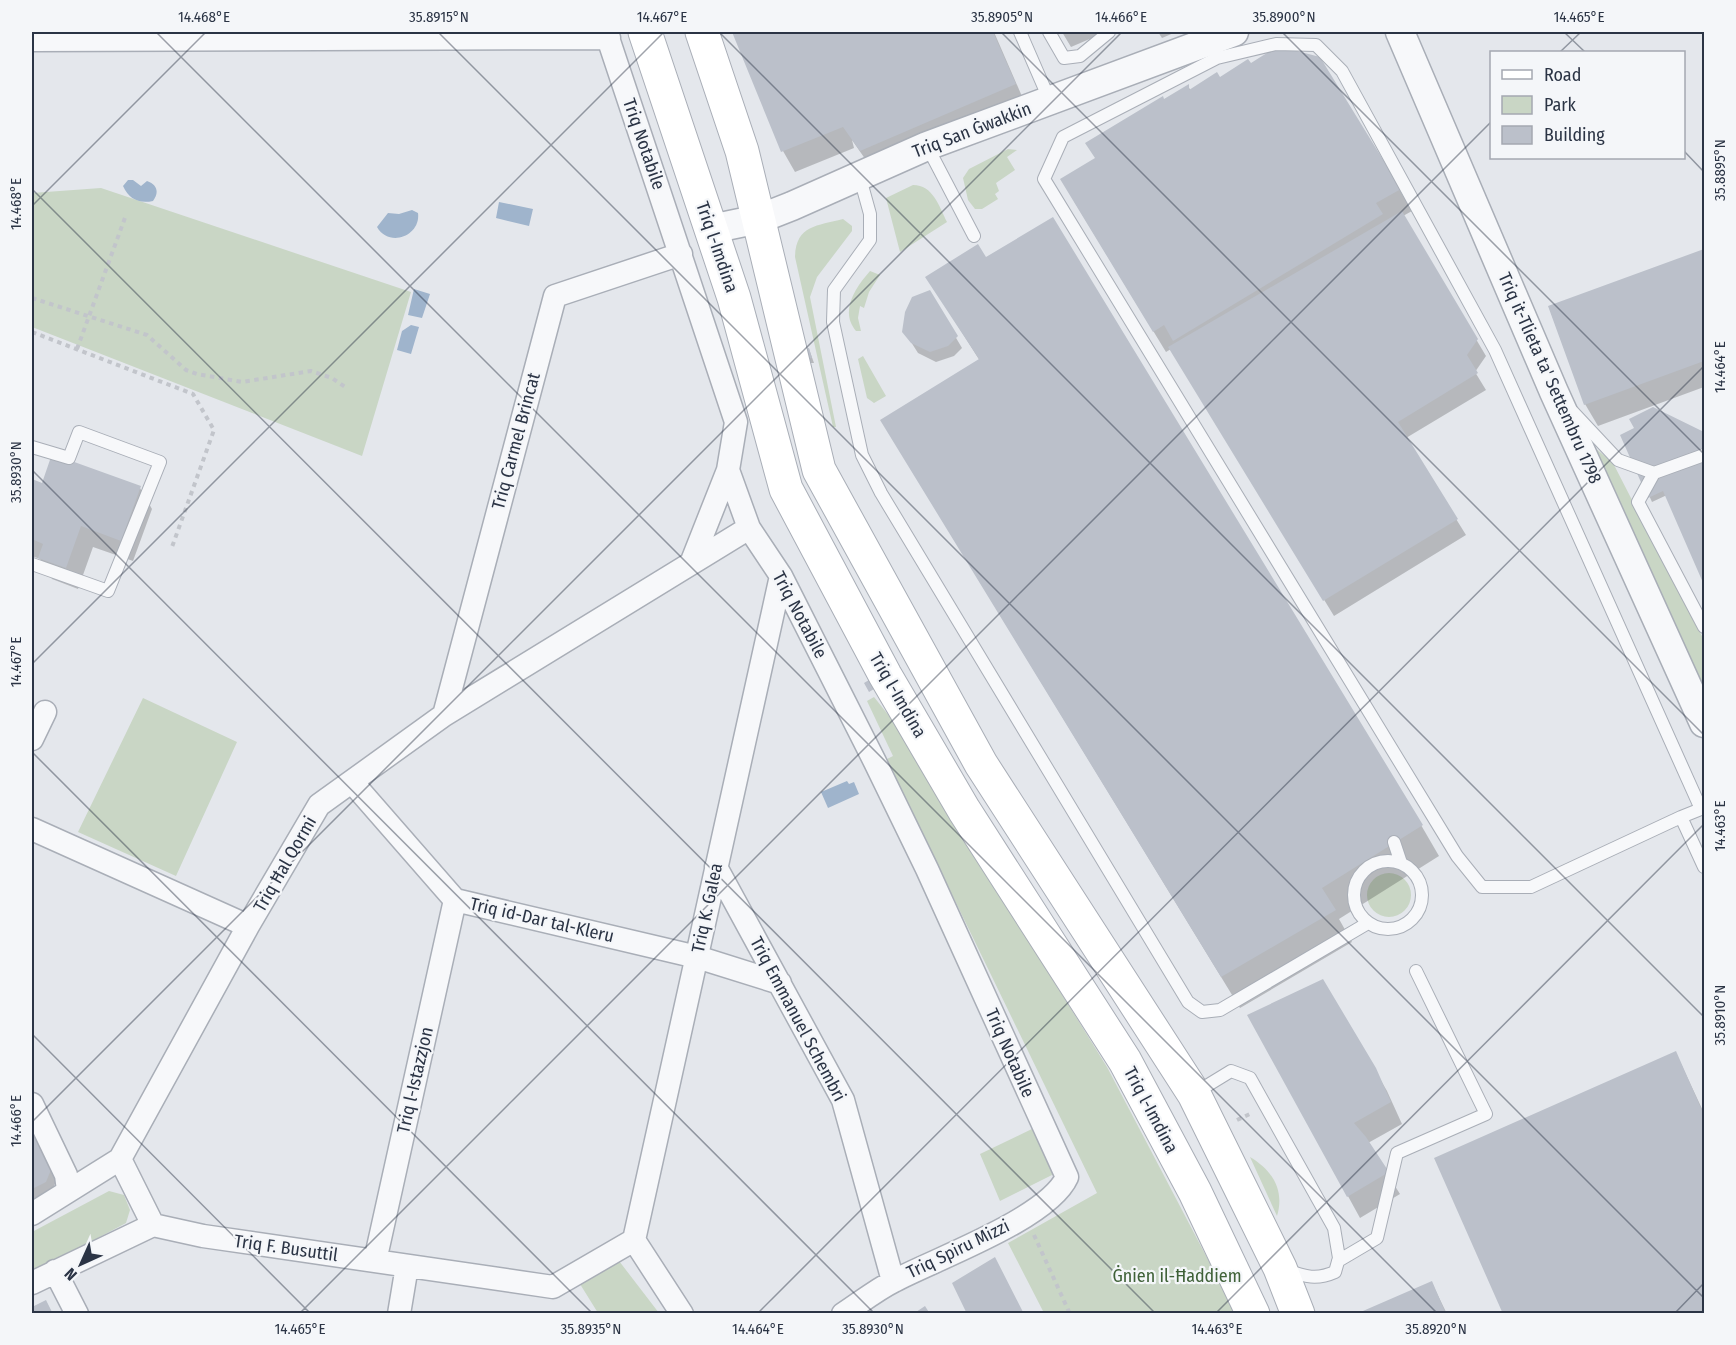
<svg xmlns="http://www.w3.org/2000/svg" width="1736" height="1345" font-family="'Fira Sans Condensed',sans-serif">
	<rect width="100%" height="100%" fill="#e4e7ec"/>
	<path fill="#c9d6c5" d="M1008 149 1017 150 1007 157 1015 170 996 183 999 191 995 194 998 199 982 209H975L968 200 963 178 969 169Z
		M913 185C933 185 939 206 947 222L900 252 886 198Z
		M101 188 411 292 362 456 32 327V193Z
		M843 219 852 226V231L817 277 810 297 836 427H833L795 257C796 225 817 226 843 219Z
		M870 271 880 275 869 292 864 308 860 306 858 318 861 331H856C839 311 856 287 870 271Z
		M863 356 886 396 874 403 867 398 858 359Z
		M1594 447 1613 463 1704 640V693Z
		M874 697 890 717 1107 1067 1236 1313H1044L1008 1243 1097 1193 890 767 887 759 893 756 867 701Z
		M143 698 237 742 176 876 78 832Z
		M1367 895a22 22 0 1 1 44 0a22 22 0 1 1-44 0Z
		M1036 1127 1054 1174 1000 1201 980 1154Z
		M1250 1157C1272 1170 1285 1190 1277 1216Z
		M109 1191 124 1195 130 1210 126 1223 32 1273V1232Z
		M616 1257 659 1313H598L575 1276Z"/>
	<path fill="#9fb4cc" d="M128 180H133L141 186 147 181C158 185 159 193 153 201 139 204 129 199 123 186Z
		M499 202 533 209 529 226 496 218Z
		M412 210 418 213C421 236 389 248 377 227L388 213 399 214Z
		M414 289 430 294 422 318 408 315Z
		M411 325 419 327 411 354 397 350 402 331Z
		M847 781 849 784 854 782 859 794 828 808 821 792Z"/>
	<path fill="#0003" d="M733 32H994L1024 101 870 166 852 140 854 148 795 172 783 151Z
		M1062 32H1106L1071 47Z
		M1158 32H1176L1162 38Z
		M1220 79 1399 189 1412 211 1403 216 1486 356 1475 372 1486 390 1406 438 1466 535 1334 616 1171 349 1166 352 1074 201 1097 159 1164 101 1188 86 1191 91Z
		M1704 250V387L1598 426 1585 404 1549 307Z
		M927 277 1421 825 1439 856 1339 919 1352 942 1240 1008 900 451 980 361Z
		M929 292 962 348 954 356 936 362 918 353 904 331Z
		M809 349 814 363H811L809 359Z
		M1653 409 1704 434V581L1667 495 1652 502 1622 435 1636 429Z
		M32 480 43 485 140 488 152 509 133 561 93 547 78 589 52 579 40 559 32 556Z
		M1323 981 1387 1091 1402 1124 1368 1143 1400 1194 1360 1218 1249 1016Z
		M1676 1053 1704 1113V1314H1505Z
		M32 1129 57 1179 51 1193 32 1201Z
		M1432 1283 1447 1314H1359Z"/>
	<path fill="#bbc0ca" d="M732 32H993L1016 84 860 151 843 127 781 152Z
		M1278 46 1320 57 1401 189 1376 203 1383 214 1173 341 1164 325 1153 332 1060 179 1095 158 1085 143 1163 96 1164 99 1189 84V90L1217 72 1220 77 1248 59 1251 63Z
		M1402 211 1478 339 1467 355 1478 373 1398 422 1458 519 1323 601 1168 347Z
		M1053 217 1423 825 1322 888 1336 910 1221 977 880 420 979 359 925 277 978 244 986 257Z
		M1704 249V361L1584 405 1548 306Z
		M930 290 958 336 948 346 930 352 911 343 902 332 905 312 912 297Z
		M809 348 812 358 807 359 804 349Z
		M1653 407 1704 432V585L1663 491 1648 498 1620 435 1634 428 1629 419Z
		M52 454 141 486 121 541 81 526 66 568 38 558 43 544 32 539V479L42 483Z
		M869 680 874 689 869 692 864 683Z
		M1323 979 1376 1068 1391 1102 1354 1123 1366 1137 1389 1172 1347 1197 1247 1015Z
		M1676 1051 1704 1115V1309L1695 1314H1503L1434 1158Z
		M32 1129 52 1167 46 1182 32 1189Z
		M995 1257 1024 1314H967L952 1283Z
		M1432 1281 1446 1314H1356Z
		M46 1300 53 1314H32V1307Z
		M925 1306 930 1314H913Z"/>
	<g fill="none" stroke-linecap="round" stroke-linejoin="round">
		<g stroke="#a9aeb7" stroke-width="14">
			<path id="service" d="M1020 32 1050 101
				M1049 32 1064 58 1080 56 1109 32
				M927 146 974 236
				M860 178 870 214V240L834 290 833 322 862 455 881 493 1188 1002 1202 1012 1220 1010 1368 923
				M1573 412 1618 460 1654 473
				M32 447 69 458 79 432 160 462 108 591 32 564
				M1704 455 1654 473 1638 502 1704 627
				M1681 817 1701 809 1495 350 1342 71 1316 45 1276 44 1217 58 1063 137 1044 179 1457 856 1482 887H1531L1681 817 1704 867
				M1394 842 1401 863
				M1354 895a34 34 0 1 1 68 0a34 34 0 1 1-68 0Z
				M1195 1093 1231 1071 1250 1078 1334 1228 1339 1258 1335 1272C1317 1280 1305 1277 1287 1270
				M1338 1261 1377 1238 1397 1153 1486 1114 1416 971"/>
		</g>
		<g stroke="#a9aeb7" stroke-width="25">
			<path id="minor" d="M606 32 736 422 728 470 749 528 781 576 875 762 927 869 1067 1177C1048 1219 935 1259 894 1281 876 1290 860 1303 843 1314
				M32 40 609 38
				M692 561 728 470
				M444 715 555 296 681 254
				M32 739 45 712
				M352 782 455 900 697 957 780 983
				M32 829 248 926
				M716 867 843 1100 893 1281
				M32 1104 66 1175 68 1190
				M120 1159 153 1225
				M32 1214 120 1159 248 926 319 805 444 715 749 528
				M375 1261 455 900
				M55 1271 77 1314
				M32 1283 153 1225 203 1236 553 1287 634 1240
				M399 1314 407 1266
				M682 1314 634 1240 781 576"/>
		</g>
		<g stroke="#a9aeb7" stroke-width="31">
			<path id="tertiary" d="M1400 32 1554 392 1704 723
				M711 229 759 219 792 206 927 146 1234 32"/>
		</g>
		<g stroke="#a9aeb7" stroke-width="35">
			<path id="secondary" d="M645 32 734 298 786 489 885 675 964 810 1125 1061 1195 1192 1253 1314
				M702 32 742 151 819 470 981 764 1194 1094 1280 1268 1298 1314"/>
		</g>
		<path stroke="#c2c5cb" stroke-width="4" stroke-dasharray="4.5 4.5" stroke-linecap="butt" d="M32 298 147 335 186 370 197 374 242 382 311 371 332 378 345 387
			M32 332 193 394 214 430 172 547
			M77 349 126 215
			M1237 1120 1252 1113
			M1034 1235 1070 1314"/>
		<use href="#service" stroke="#f7f8fa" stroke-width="12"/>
		<use href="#minor" stroke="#f7f8fa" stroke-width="22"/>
		<use href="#tertiary" stroke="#f7f8fa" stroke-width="28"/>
		<use href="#secondary" stroke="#fff" stroke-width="33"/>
	</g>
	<path fill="none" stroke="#2b3445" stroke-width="1.5" stroke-opacity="0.45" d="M156 32 1438 1314M438 32 1704 1298M719 32 1704 1017M1001 32 1704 735M1282 32 1704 454M1564 32 1585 52M1560 52 1581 32M1684 151 1704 172M32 189 1156 1314M32 206 206 32M32 470 875 1314M32 664 664 32M32 752 593 1314M32 1034 311 1314M32 1122 1122 32M299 1314 1492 121M757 1314 1704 366M1215 1314 1704 824M1674 1314 1704 1283"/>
	<g text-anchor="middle" stroke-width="4.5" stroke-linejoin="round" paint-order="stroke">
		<g font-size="18" fill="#2b3445" stroke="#f4f6f9">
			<text transform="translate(972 130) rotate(-21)" y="6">Triq San Ġwakkin</text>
			<text transform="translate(644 144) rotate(71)" y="6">Triq Notabile</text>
			<text transform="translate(717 247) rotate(71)" y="6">Triq l-Imdina</text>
			<text transform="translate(1550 378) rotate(66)" y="6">Triq it-Tlieta ta' Settembru 1798</text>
			<text transform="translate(516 441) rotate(-75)" y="6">Triq Carmel Brincat</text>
			<text transform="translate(800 615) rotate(62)" y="6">Triq Notabile</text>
			<text transform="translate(898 695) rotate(60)" y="6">Triq l-Imdina</text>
			<text transform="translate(285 864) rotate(-60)" y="6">Triq Ħal Qormi</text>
			<text transform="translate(707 908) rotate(-78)" y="6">Triq K. Galea</text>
			<text transform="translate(542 920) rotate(13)" y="6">Triq id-Dar tal-Kleru</text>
			<text transform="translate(798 1019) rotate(62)" y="6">Triq Emmanuel Schembri</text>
			<text transform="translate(1010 1053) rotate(66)" y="6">Triq Notabile</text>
			<text transform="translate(415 1080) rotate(-77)" y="6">Triq l-Istazzjon</text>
			<text transform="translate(1151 1110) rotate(62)" y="6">Triq l-Imdina</text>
			<text transform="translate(286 1248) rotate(8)" y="6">Triq F. Busuttil</text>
			<text transform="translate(958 1249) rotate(-26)" y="6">Triq Spiru Mizzi</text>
		</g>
		<g font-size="18" fill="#3f6138" stroke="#f4f6f9">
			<text x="1177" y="1282">Ġnien il-Ħaddiem</text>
		</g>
	</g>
	<rect width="1736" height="1345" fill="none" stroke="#f4f6f9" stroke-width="66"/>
	<rect x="1490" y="51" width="195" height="108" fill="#f4f6f9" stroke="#a4a8b1" stroke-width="1.5"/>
	<rect x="1502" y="70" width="30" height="9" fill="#ffffff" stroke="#a4a8b1" stroke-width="1.5"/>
	<text x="1544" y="81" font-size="18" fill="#2b3445">Road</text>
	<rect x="1502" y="96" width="30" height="18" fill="#c9d6c5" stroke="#a4a8b1" stroke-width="1.5"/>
	<text x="1544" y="111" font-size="18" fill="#2b3445">Park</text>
	<rect x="1502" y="126" width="30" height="18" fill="#bbc0ca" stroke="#a4a8b1" stroke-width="1.5"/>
	<text x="1544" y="141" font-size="18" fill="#2b3445">Building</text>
	<g transform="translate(81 1264) rotate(225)" stroke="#f4f6f9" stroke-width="4.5" paint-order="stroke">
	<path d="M0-4.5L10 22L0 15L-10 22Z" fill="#2b3445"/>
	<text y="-9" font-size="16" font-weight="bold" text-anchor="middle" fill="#2b3445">N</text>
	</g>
	<rect x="33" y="33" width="1670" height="1279" fill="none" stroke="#2b3445" stroke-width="2"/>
	<g font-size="15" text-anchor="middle" fill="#2b3445">
		<text x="204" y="22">14.468°E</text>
		<text x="439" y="22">35.8915°N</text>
		<text x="662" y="22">14.467°E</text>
		<text x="1002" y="22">35.8905°N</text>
		<text x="1121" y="22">14.466°E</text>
		<text x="1284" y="22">35.8900°N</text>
		<text x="1579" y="22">14.465°E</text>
		<text transform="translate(1720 170) rotate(-90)" y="5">35.8895°N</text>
		<text transform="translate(16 204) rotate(-90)" y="5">14.468°E</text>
		<text transform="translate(1720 367) rotate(-90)" y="5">14.464°E</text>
		<text transform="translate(16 472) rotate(-90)" y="5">35.8930°N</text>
		<text transform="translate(16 662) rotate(-90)" y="5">14.467°E</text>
		<text transform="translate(1720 826) rotate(-90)" y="5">14.463°E</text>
		<text transform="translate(1720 1015) rotate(-90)" y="5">35.8910°N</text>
		<text transform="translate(16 1121) rotate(-90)" y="5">14.466°E</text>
		<text x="300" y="1334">14.465°E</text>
		<text x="591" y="1334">35.8935°N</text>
		<text x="758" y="1334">14.464°E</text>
		<text x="873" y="1334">35.8930°N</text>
		<text x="1217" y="1334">14.463°E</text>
		<text x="1436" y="1334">35.8920°N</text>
	</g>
</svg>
